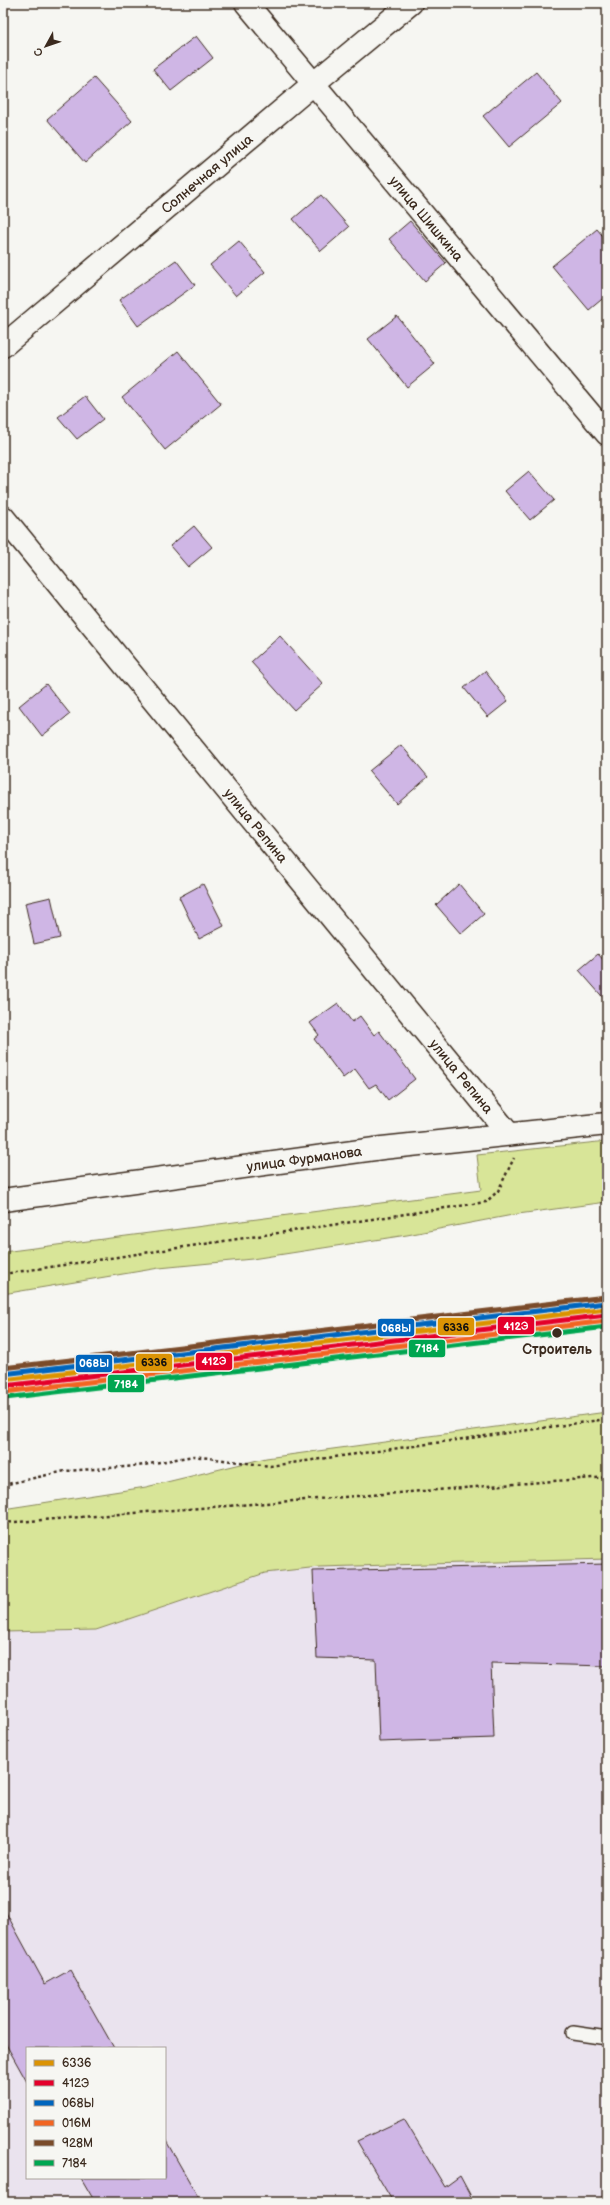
<svg xmlns="http://www.w3.org/2000/svg" width="610" height="2205" font-family="'Balsamiq Sans',sans-serif">
	<rect width="100%" height="100%" fill="#f6f6f2"/>
	<filter id="ink" filterUnits="userSpaceOnUse"><feTurbulence type="fractalNoise" baseFrequency=".025" numOctaves="2"/><feDisplacementMap in="SourceGraphic" scale="8" xChannelSelector="R" yChannelSelector="G"/><feConvolveMatrix kernelMatrix="1 2 1 2 8 2 1 2 1" color-interpolation-filters="sRGB"/></filter>
	<g filter="url(#ink)">
		<path fill="#eae3ee" fill-rule="evenodd" d="M364 1514 607 1538V2202H3V1612ZM27 2048H165V2178H27Z"/>
		<path fill="#d8e598" stroke="#8a885b" d="M607 1141V1202L518 1214 407 1235 252 1259 159 1268 3 1294V1252L481 1190 477 1155Z
			M607 1412V1559L319 1567 265 1573 96 1630 3 1632V1509L146 1487 266 1458Z"/>
		<path fill="#cfb6e5" stroke="#3b2a1e" d="M196 36 213 58 171 91 153 69Z
			M536 72 562 103 509 147 483 116Z
			M94 78 132 121 85 163 47 119Z
			M321 195 349 227 321 251 293 219Z
			M410 221 446 263 425 281 389 239Z
			M597 229 607 241V295L589 310 552 266Z
			M239 241 265 272 236 296 210 265Z
			M176 260 195 285 138 326 119 300Z
			M397 316 435 364 407 387 368 339Z
			M178 351 221 404 165 450 122 397Z
			M85 396 103 419 77 439 58 417Z
			M529 471 554 500 530 520 505 491Z
			M194 526 212 547 188 567 170 546Z
			M280 636 323 684 294 710 251 662Z
			M485 671 508 701 488 717 464 688Z
			M46 684 70 714 42 736 19 706Z
			M401 745 428 777 397 804 369 771Z
			M203 884 224 926 199 939 179 897Z
			M459 884 484 914 461 934 436 905Z
			M51 897 60 938 34 944 25 903Z
			M598 954 607 964V1002L579 970Z
			M338 1003 352 1022 360 1016 374 1035 379 1031 415 1079 388 1100 376 1084 369 1088 355 1069 343 1078 314 1039 319 1035 310 1023Z
			M607 1564V1666L491 1663 494 1738 379 1742 376 1660 317 1658 313 1571Z
			M3 1907 45 1984 70 1970 114 2048H27V2082L3 2039Z
			M404 2119 445 2187 460 2176 474 2202H393L357 2141Z
			M165 2139 201 2202H95L81 2178H165Z"/>
		<g fill="none" stroke-linecap="round" stroke-linejoin="round">
			<g stroke="#3b2a1e" stroke-width="16">
				<path id="lane" d="M573 2033 607 2038"/>
			</g>
			<g stroke="#3b2a1e" stroke-width="25">
				<g id="street">
					<path id="s1" d="M246 3 607 434"/>
					<path id="s2" d="M3 346 313 84 411 3"/>
					<path id="s3" d="M3 517 509 1134"/>
					<path id="s4" d="M3 1200 382 1148 607 1124"/>
				</g>
			</g>
			<path stroke="#3b2a1e" stroke-width="2.5" stroke-dasharray="3 3" stroke-linecap="butt" d="M3 1274 486 1202 498 1191 514 1158
				M3 1485 65 1471 138 1466 193 1456 270 1466 607 1419
				M3 1523 607 1477"/>
			<use href="#lane" stroke="#f6f6f2" stroke-width="13"/>
			<use href="#street" stroke="#f6f6f2" stroke-width="22"/>
			<g stroke="#f6f6f2" stroke-width="8">
				<path id="rail-1" d="M3 1380 607 1309"/>
			</g>
			<g stroke="#f6f6f2" stroke-width="8">
				<path id="rail-2" d="M4 1386 607 1315"/>
			</g>
			<g stroke="#f6f6f2" stroke-width="8">
				<path id="rail-3" d="M3 1374 606 1303"/>
			</g>
			<g stroke="#f6f6f2" stroke-width="8">
				<path id="rail-4" d="M4 1392 607 1321"/>
			</g>
			<g stroke="#f6f6f2" stroke-width="8">
				<path id="rail-5" d="M3 1368 606 1297"/>
			</g>
			<g stroke="#f6f6f2" stroke-width="8">
				<path id="rail-6" d="M5 1398 607 1327"/>
			</g>
			<use href="#rail-1" stroke="#db9304" stroke-width="5"/>
			<use href="#rail-2" stroke="#e4002b" stroke-width="5"/>
			<use href="#rail-3" stroke="#0065bd" stroke-width="5"/>
			<use href="#rail-4" stroke="#f26522" stroke-width="5"/>
			<use href="#rail-5" stroke="#7a4b2a" stroke-width="5"/>
			<use href="#rail-6" stroke="#00a651" stroke-width="5"/>
		</g>
	</g>
	<circle fill="#3b2a1e" stroke="#f6f6f2" stroke-width="1.5" cx="557" cy="1333" r="5.5"/>
	<g text-anchor="middle" stroke-width="3" stroke-linejoin="round" paint-order="stroke">
		<g font-size="14" fill="#3b2a1e" stroke="#f6f6f2">
			<text dy="5" stroke="none"><textPath href="#s2" startOffset="267">Солнечная улица</textPath></text>
			<text dy="5" stroke="none"><textPath href="#s1" startOffset="281">улица Шишкина</textPath></text>
			<text dy="5" stroke="none"><textPath href="#s3" startOffset="399">улица Репина</textPath></text>
			<text dy="5" stroke="none"><textPath href="#s3" startOffset="723">улица Репина</textPath></text>
			<text dy="5" stroke="none"><textPath href="#s4" startOffset="304">улица Фурманова</textPath></text>
		</g>
		<g font-size="14" font-weight="bold" fill="#3b2a1e" stroke="#f6f6f2">
			<text x="557" y="1354">Строитель</text>
		</g>
	</g>
	<g stroke="#f6f6f2" stroke-width="1.5">
		<rect x="497" y="1316" width="38" height="19" rx="4" fill="#e4002b"/>
		<rect x="437" y="1317" width="38" height="19" rx="4" fill="#db9304"/>
		<rect x="377" y="1318" width="38" height="19" rx="4" fill="#0065bd"/>
		<rect x="408" y="1339" width="38" height="19" rx="4" fill="#00a651"/>
		<rect x="195" y="1352" width="38" height="19" rx="4" fill="#e4002b"/>
		<rect x="135" y="1353" width="38" height="19" rx="4" fill="#db9304"/>
		<rect x="75" y="1354" width="38" height="19" rx="4" fill="#0065bd"/>
		<rect x="107" y="1374" width="38" height="19" rx="4" fill="#00a651"/>
	</g>
	<g font-size="11" text-anchor="middle" font-weight="bold" fill="#fff">
		<text x="516" y="1330">412Э</text>
		<text x="396" y="1332">068Ы</text>
		<text x="427" y="1352">7184</text>
		<text x="214" y="1365">412Э</text>
		<text x="94" y="1367">068Ы</text>
		<text x="126" y="1388">7184</text>
	</g>
	<g font-size="11" text-anchor="middle" font-weight="bold" fill="#111">
		<text x="456" y="1331">6336</text>
		<text x="154" y="1366">6336</text>
	</g>
	<rect width="610" height="2205" fill="none" stroke="#f6f6f2" stroke-width="16"/>
	<rect x="8" y="8" width="594" height="2189" fill="none" stroke="#3b2a1e" stroke-width="1.5" filter="url(#ink)"/>
	<rect x="26" y="2047" width="140" height="132" fill="#f6f6f2" stroke="#aba49d"/>
	<rect x="34" y="2060" width="20" height="6" fill="#db9304" stroke="#aba49d"/>
	<text x="62" y="2067" font-size="12" fill="#3b2a1e">6336</text>
	<rect x="34" y="2080" width="20" height="6" fill="#e4002b" stroke="#aba49d"/>
	<text x="62" y="2087" font-size="12" fill="#3b2a1e">412Э</text>
	<rect x="34" y="2100" width="20" height="6" fill="#0065bd" stroke="#aba49d"/>
	<text x="62" y="2107" font-size="12" fill="#3b2a1e">068Ы</text>
	<rect x="34" y="2120" width="20" height="6" fill="#f26522" stroke="#aba49d"/>
	<text x="62" y="2127" font-size="12" fill="#3b2a1e">016М</text>
	<rect x="34" y="2140" width="20" height="6" fill="#7a4b2a" stroke="#aba49d"/>
	<text x="62" y="2147" font-size="12" fill="#3b2a1e">928М</text>
	<rect x="34" y="2160" width="20" height="6" fill="#00a651" stroke="#aba49d"/>
	<text x="62" y="2167" font-size="12" fill="#3b2a1e">7184</text>
	<g transform="translate(46 46) rotate(230)" stroke="#f6f6f2" stroke-width="3" paint-order="stroke">
	<path d="M0-3L7 15L0 10L-7 15Z" fill="#3b2a1e"/>
	<text y="-6" font-size="11" font-weight="bold" text-anchor="middle" fill="#3b2a1e">С</text>
	</g>
</svg>
